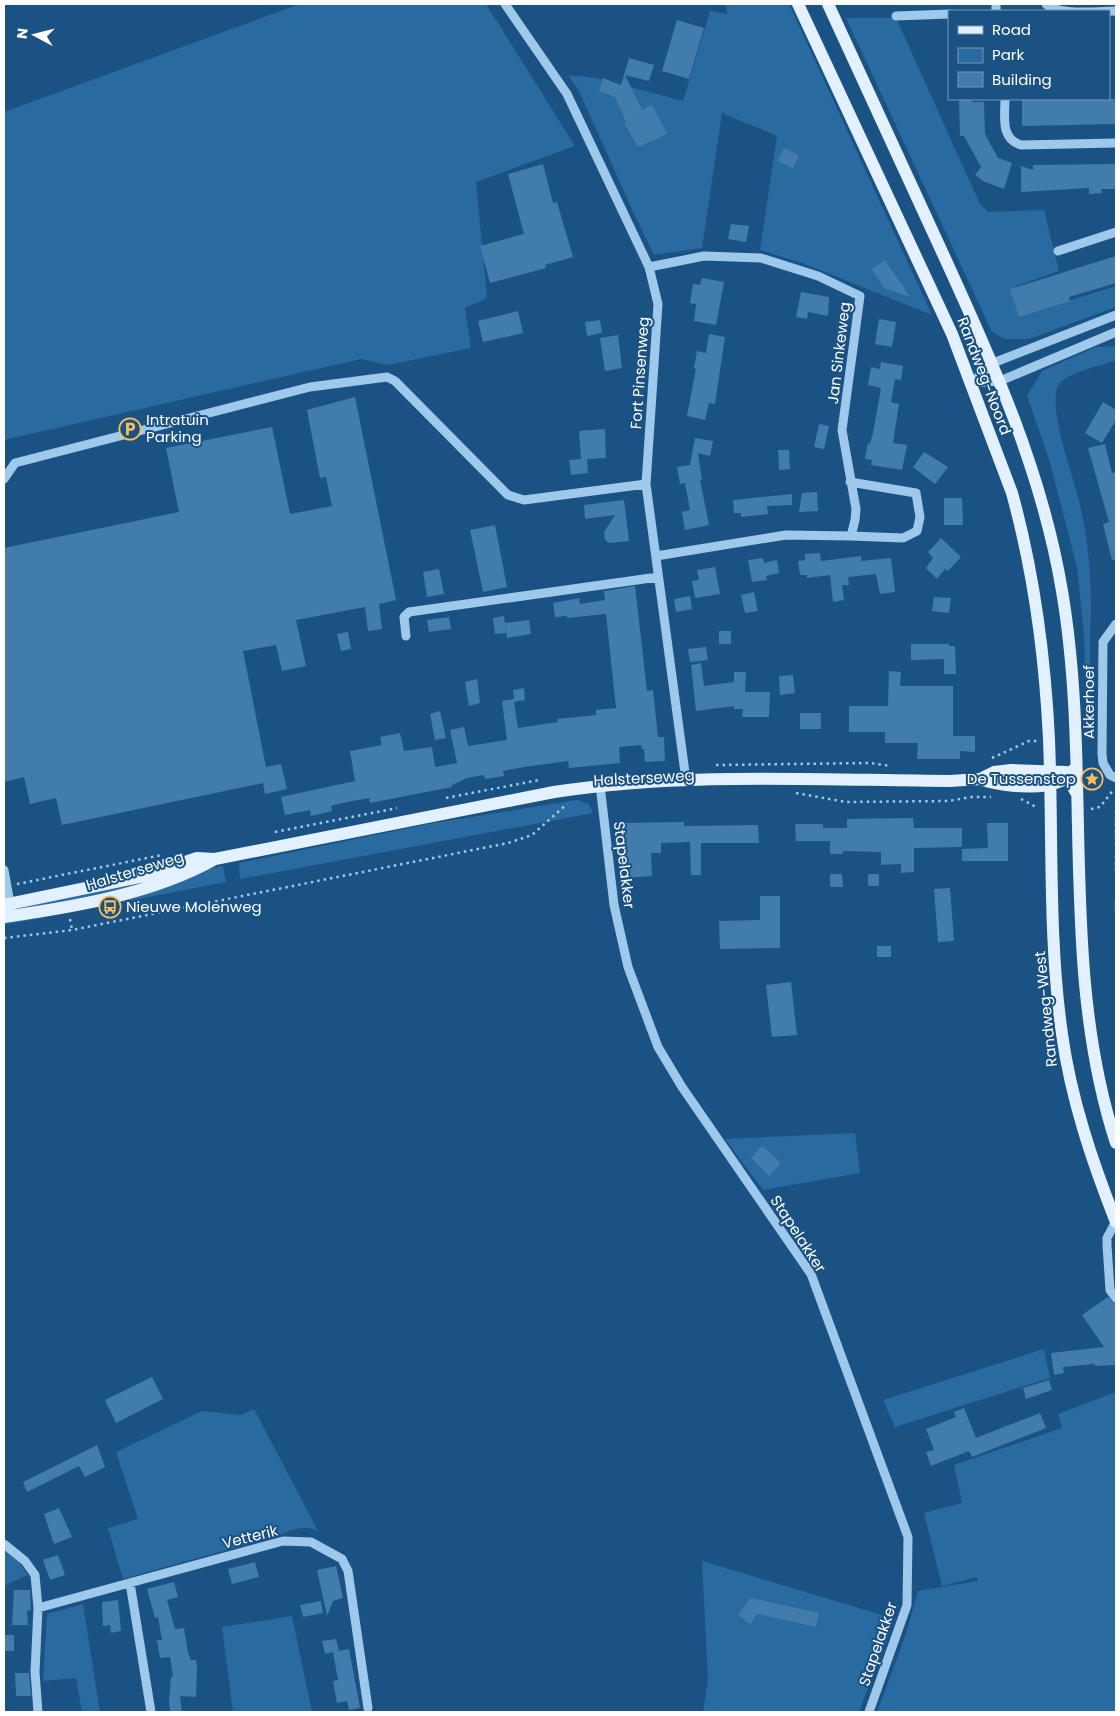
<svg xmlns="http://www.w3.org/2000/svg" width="1120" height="1716" font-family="Poppins,sans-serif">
	<rect width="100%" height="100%" fill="#1a5283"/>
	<path fill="#296aa0" d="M300 4H486L575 146 476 182 487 298 465 308 471 348 388 365 361 359 4 440V112Z
		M726 4H789L932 315 802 263 760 250 777 136 722 113 702 248 654 255 634 214 579 91 568 75 596 78 683 101 710 11 727 14Z
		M846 18H896L980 204 988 212 1044 210 1059 271 1014 287 1023 315 1116 286V307L1029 339H1005L992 332Z
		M1116 346V360C1102 366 1065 372 1058 386 1048 408 1071 469 1077 493 1087 530 1091 568 1091 606 1091 617 1090 629 1090 640 1090 672 1091 704 1091 735H1087L1084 634 1077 567 1049 459 1027 396 1042 371 1096 347Z
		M577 800 589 804 593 813 240 879 239 863 428 824Z
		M223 866 226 882 4 925V910Z
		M855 1133 860 1173 763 1190 725 1139Z
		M1044 1349 1050 1378 895 1427 883 1400Z
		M1116 1392V1712H877L906 1634 918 1591 978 1581 977 1577 942 1586 924 1513 962 1503 954 1465 1062 1428 1058 1414Z
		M254 1409 318 1531C304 1525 293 1529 280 1535L123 1579 108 1528 138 1519 116 1452 202 1411 241 1415Z
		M4 1548 14 1555 28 1575 4 1586Z
		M702 1561 889 1617V1620L893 1621 859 1712H703L708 1680Z
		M83 1604 100 1712H82L76 1678 43 1681 47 1614Z
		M292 1616 312 1712H233L222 1627Z"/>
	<path fill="#427cac" d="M677 20 704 28 689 79 662 71Z
		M629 58 654 65 649 81 625 75 642 110 652 105 667 134 638 147 624 123 626 122 623 115 615 97 599 91 603 78 621 85Z
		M959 99H972V102H984L985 134 998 158 1012 163 1004 189 983 181 975 175 981 167 964 136H960Z
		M1022 99H1116V124L1022 126Z
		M784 148 799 155 793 168 778 161Z
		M543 164 553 203 557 202 573 257 545 265 546 268 490 283 480 246 524 234 508 174Z
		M1116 164V189H1101L1102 193 1089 194V188L1021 192V166L1033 170V165Z
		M731 224 749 226 746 242 728 239Z
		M1116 256V283L1069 297 1070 301 1019 317 1010 289Z
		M885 260 902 285 910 297 884 288 872 269Z
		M702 278 724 282 716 325 694 321 696 304 690 303 693 284 700 285Z
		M801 292 829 297 828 316 808 312 807 319 796 317Z
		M518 311 523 333 483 342 478 321Z
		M879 319 896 322 892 347 875 344Z
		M600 320 602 333 587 336 585 322Z
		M709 334 725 337 715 404 709 403 705 420 687 416 696 369 694 368 697 351 706 353Z
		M618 335 622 368 605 371 600 338Z
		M881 362 903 366 901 380 895 379 891 402 899 404 893 443 907 445 902 470 871 465 872 460 865 459 868 443 870 444 873 433 881 388 868 385 871 367 880 369Z
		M355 397 396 600 379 604 382 629 368 631 365 607 296 620 306 666 282 671 276 645 243 651 266 767 281 764 287 789 265 794 263 783 62 825 56 798 30 804 24 777 4 782V548L179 512 166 448 272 427 290 514 332 506 326 477 320 478 307 410Z
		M1103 402 1116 410V420L1102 443 1085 433Z
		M819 424 829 426 824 449 814 447Z
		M605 429 606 458 587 459 588 473 571 475 569 460 581 459 579 431Z
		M695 438 713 441 710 456 698 453 702 480H700L709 525 685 530 682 512 690 510 685 483 680 484 677 467 690 465Z
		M1105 444 1112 473 1116 472V559L1112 560 1103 524 1109 522 1088 448Z
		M778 450H789L790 469 779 470Z
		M924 452 948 467 935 484 913 467Z
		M817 492 818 511 799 512 802 493Z
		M792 494V505L767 506 768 514 741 517V513H734L733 500Z
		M944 498H962L963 525H944Z
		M624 500 629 541 609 543 605 540 604 532 615 515 585 519 584 505Z
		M495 525 507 587 483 592 470 530Z
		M941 538 961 557 948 571 945 569 937 579 926 568 933 558 928 552Z
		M820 553 821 561 861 556V561L891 558 895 592 880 594 876 574 848 577 849 585H842L844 600 833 602 830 575 807 578V575H800L798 561 805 560V554Z
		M763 558 764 563 777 560 779 573 766 576 767 580 752 582 748 560Z
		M715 567 720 594 695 598 692 581 699 580 697 570Z
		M439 569 444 594 427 597 423 572Z
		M635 586 647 691 653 690 658 737H664L665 761 645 762 644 749H642L641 745 619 747 620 763 569 768 568 761 524 767 503 771 504 776 485 779 484 775 467 778 452 785V787L370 803 369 798 342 803 331 806 332 811 311 816 310 810 285 815 281 797 355 781 350 751 382 745 380 737 400 733 404 751 432 747 435 767 457 763 450 730 464 727 468 746 507 740 502 701 514 699 513 690 524 688 525 700 514 702 518 728 558 722 557 719 596 715V710L616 708 606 614 567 618V616L555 617 553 603 579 598 580 604 605 600 604 591Z
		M754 592 758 611 745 613 741 595Z
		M690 596 692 609 676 612 674 599Z
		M934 597 951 598 949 613 932 611Z
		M504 616 506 633 495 634 493 618Z
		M449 617 451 629 429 632 427 620Z
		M529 620 531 634 507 638 505 623Z
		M719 631H731V644H719Z
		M348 632 351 649 341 651 337 634Z
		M911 644H949V646H955L956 674H944V659L911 660Z
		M706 647 708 660 690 662 688 649Z
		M701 663 704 686 734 682V672H746L745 692H770L769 717H742L743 709H734V706L696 711 691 665Z
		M889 671 901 672 900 686H953V736H975V752L960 751V759H917L918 743H885V732H849V706H888Z
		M793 675 795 693 780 695 779 676Z
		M477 679 480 703 469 706 465 682Z
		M440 711 446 738 435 740 430 714Z
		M800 713H821V729H800Z
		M913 818 914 828H962V847L914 848V872L901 873V864L881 865V852L843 851V854H830V841H796L795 824H823V828H847V819Z
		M684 822V826L758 825 759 843H701V875H691L690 842 661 843V853H651L652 876 625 878 626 840H623L622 823Z
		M987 823H1008V861H962V849L988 848Z
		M830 874H842L843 887H830Z
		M868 874H879V886H868Z
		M950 888 954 941 938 942 934 889Z
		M760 896H780V948L720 949 719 921 760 920Z
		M877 946H891V957H877Z
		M791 982 797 1035 772 1037 766 985Z
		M762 1146 781 1163 769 1176 751 1158Z
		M1108 1297 1116 1304V1365L1095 1366V1364L1063 1367 1064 1373 1054 1375 1051 1353 1104 1347 1082 1315Z
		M152 1377 163 1399 116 1423 105 1400Z
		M1049 1380 1052 1390 1026 1399 1023 1388Z
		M964 1408 976 1438 1040 1413 1046 1428 972 1457 969 1451 931 1466 926 1452 934 1450 926 1429 956 1417 954 1412Z
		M97 1445 105 1467 85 1477 79 1466 27 1492 23 1482Z
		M59 1508 72 1537 54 1544 44 1514Z
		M58 1555 65 1575 50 1580 43 1560Z
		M255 1562 259 1577 232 1584 228 1569Z
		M336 1566 343 1598 333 1601 327 1616 317 1570Z
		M174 1582 178 1597 167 1600 175 1629 184 1628 188 1653 191 1660H196L197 1666 196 1697 180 1696 182 1712H170L169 1701 171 1677H173L170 1657 160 1658 157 1640H162L158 1617 155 1618 147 1589Z
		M14 1590H30L31 1610 27 1611 28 1625H12Z
		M751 1598 819 1613 816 1627 757 1614 750 1624 738 1615Z
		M118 1600 121 1631 111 1633 110 1625 103 1626 102 1602Z
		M321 1601 323 1613 303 1617 300 1605Z
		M4 1635H14V1651H4Z
		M336 1639 339 1651 349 1649 360 1708 349 1710 347 1701 337 1703 333 1681 338 1680 333 1652 325 1654 322 1641Z
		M15 1673H29L31 1696H16Z"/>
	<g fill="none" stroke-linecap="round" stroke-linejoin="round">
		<path stroke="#9ec9eb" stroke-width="2.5" stroke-dasharray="2.5 4" stroke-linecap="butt" d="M992 758 1029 741H1037
			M716 765 870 763 891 766
			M796 793 846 802 949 801 970 797H991
			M446 798 539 780
			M1021 799 1038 808
			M1116 804V871
			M1091 809 1100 807 1114 789
			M275 832 397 808
			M17 884 162 855
			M1116 902V915
			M70 919 72 930
			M4 938 72 930 508 843 532 835 567 804"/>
		<path stroke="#9ec9eb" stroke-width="9" d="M505 4 567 94 649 267 658 304 646 484 686 780
			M996 4V11
			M1046 4C1058 16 1099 11 1116 11
			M896 16 949 14
			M1005 99C1005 116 1000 139 1021 145L1116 143
			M1058 251 1116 232
			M649 267 704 256 761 258 818 276 860 296 842 430 856 509 855 520 851 536 786 535 656 556
			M971 383 993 363 1116 315
			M972 383 1000 381 1116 332
			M4 479 15 463 310 387 387 377 395 381 508 495 524 500 646 484
			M850 482 916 493 920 517 917 531 903 538 851 536
			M1116 624 1103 642 1102 754 1103 763 1110 775 1116 778
			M406 636 404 617 409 612 658 577
			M600 785 614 905 628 967 658 1047 682 1087 811 1274 908 1537 907 1605 869 1712
			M4 870 11 909
			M1116 1221 1107 1238V1245L1110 1290 1116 1298
			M4 1544 25 1561 35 1575 38 1608 35 1672 38 1712
			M130 1583 151 1712
			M38 1608 283 1541 311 1542 342 1559 348 1571 368 1708"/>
		<path stroke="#e3f0ff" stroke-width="12" d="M798 4 952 334 1012 493C1034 573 1045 657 1049 739 1053 837 1048 937 1062 1034 1071 1099 1092 1161 1116 1222
			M828 4C866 87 904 170 943 254 993 363 1042 471 1062 591 1093 773 1058 965 1116 1143
			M980 779C1001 787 1061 794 1073 770
			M4 905 144 876 197 858 215 859 554 792C684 772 818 780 950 781L980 779 994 772 1011 770 1066 772 1075 791
			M4 917C73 907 153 894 215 859"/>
	</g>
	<defs>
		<g id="parking-ring" transform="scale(1.125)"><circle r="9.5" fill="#1a5283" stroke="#febe5a" stroke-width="1.5"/><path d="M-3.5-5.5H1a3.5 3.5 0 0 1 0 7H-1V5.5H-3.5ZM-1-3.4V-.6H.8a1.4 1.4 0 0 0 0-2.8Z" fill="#febe5a"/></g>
		<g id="sight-ring" transform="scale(1.125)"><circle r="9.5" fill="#1a5283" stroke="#febe5a" stroke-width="1.5"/><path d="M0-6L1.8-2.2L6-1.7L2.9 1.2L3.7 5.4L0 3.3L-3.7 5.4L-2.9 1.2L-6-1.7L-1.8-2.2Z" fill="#febe5a"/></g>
		<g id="bus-ring" transform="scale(1.125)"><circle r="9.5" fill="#1a5283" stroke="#febe5a" stroke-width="1.5"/><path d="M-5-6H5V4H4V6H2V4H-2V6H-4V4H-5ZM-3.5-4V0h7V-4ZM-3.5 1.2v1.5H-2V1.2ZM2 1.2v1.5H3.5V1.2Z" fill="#febe5a"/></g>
	</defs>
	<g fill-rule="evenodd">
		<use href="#parking-ring" x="130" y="429"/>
		<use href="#sight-ring" x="1092" y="779"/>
		<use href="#bus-ring" x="110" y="907"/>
	</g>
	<g text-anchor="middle" stroke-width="4" stroke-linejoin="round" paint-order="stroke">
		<g font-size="15" fill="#fff" stroke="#1a5283">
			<text transform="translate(839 353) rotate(-83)" y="5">Jan Sinkeweg</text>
			<text transform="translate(640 373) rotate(-86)" y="5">Fort Pinsenweg</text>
			<text transform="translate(984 376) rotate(69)" y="5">Randweg-Noord</text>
			<text transform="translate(1089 702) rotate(-90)" y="5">Akkerhoef</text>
			<text transform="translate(644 778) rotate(-3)" y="5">Halsterseweg</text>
			<text transform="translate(624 865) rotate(83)" y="5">Stapelakker</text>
			<text transform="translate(135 871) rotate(-17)" y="5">Halsterseweg</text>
			<text transform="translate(1046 1009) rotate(-96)" y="5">Randweg-West</text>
			<text transform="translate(798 1234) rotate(57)" y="5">Stapelakker</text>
			<text transform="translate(250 1537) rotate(-14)" y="5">Vetterik</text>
			<text transform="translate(878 1644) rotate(-71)" y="5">Stapelakker</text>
		</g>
		<g font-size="15" fill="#fff" stroke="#1a5283" text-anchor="start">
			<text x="146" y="425">Intratuin<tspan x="146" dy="17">Parking</tspan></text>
			<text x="1076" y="784" text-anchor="end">De Tussenstop</text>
			<text x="126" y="912">Nieuwe Molenweg</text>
		</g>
	</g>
	<rect width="1120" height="1716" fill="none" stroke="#ffffff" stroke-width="10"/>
	<rect x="948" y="10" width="162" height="90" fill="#1a5283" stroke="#7697b5"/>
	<rect x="958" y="26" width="25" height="8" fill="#e3f0ff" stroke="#7697b5"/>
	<text x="992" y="35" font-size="15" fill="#ffffff">Road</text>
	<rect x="958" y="48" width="25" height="15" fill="#296aa0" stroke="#7697b5"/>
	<text x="992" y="60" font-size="15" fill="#ffffff">Park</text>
	<rect x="958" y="72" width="25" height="15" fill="#427cac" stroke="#7697b5"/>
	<text x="992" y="85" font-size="15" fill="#ffffff">Building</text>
	<g transform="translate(35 35) rotate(277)" stroke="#1a5283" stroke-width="4" paint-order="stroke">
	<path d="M0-4L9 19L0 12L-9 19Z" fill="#ffffff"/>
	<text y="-8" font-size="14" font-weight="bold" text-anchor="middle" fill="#ffffff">N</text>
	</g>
</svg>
